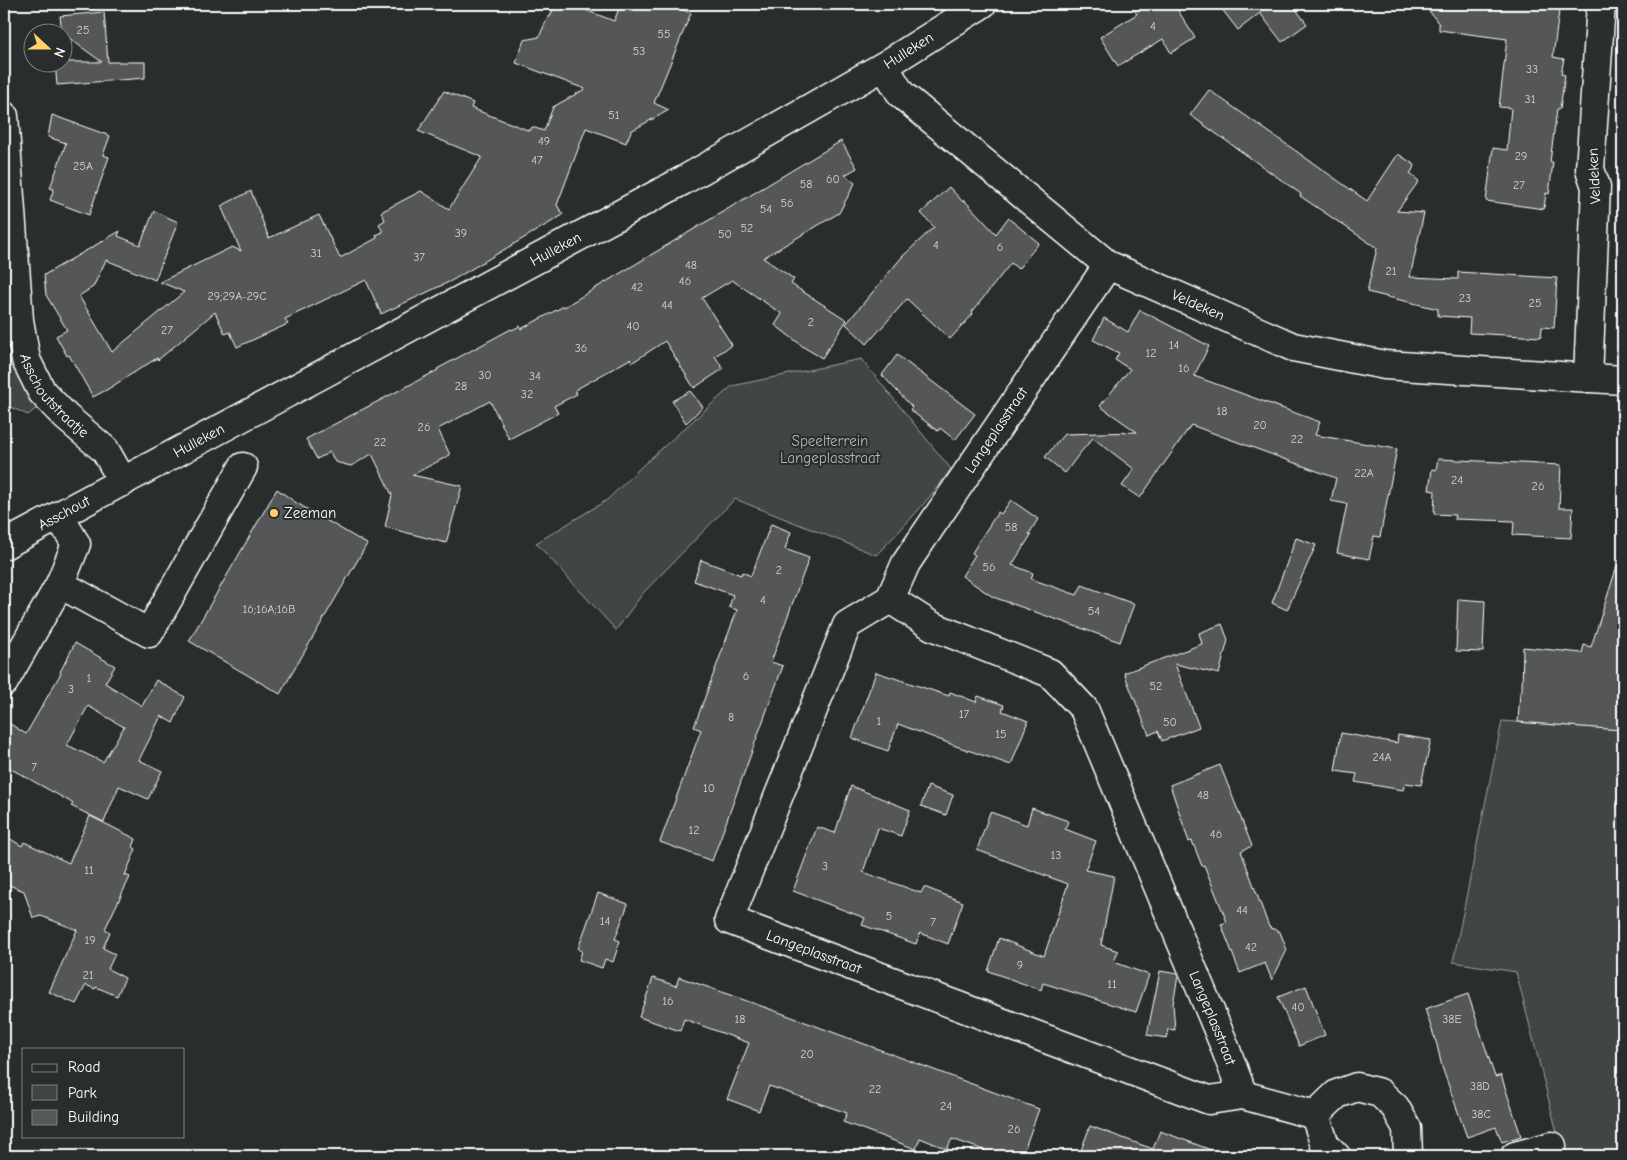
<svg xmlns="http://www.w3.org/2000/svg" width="1627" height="1160" font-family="'Comic Neue',sans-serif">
	<rect width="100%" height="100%" fill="#2a2d2e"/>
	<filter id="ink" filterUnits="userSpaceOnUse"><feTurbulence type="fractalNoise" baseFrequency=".02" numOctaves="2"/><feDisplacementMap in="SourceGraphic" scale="10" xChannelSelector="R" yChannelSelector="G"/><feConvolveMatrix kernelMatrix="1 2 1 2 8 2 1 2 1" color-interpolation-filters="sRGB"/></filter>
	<g filter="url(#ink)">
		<path fill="#414445" stroke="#a0a2a2" d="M4 292 39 406 28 415 4 404Z
			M861 359 951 469C928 501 903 528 876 555L735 499 643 593 616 630 536 543 607 500 642 466 732 386Z
			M1502 721 1623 730V1156H1563L1516 972 1453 962Z"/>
		<path fill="#555758" stroke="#fff" fill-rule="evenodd" d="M555 4H570L614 21 621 4H668L691 13 654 103 669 110 631 131 626 143 586 128 557 205 563 215 451 281 381 314 366 280 285 319 288 324 237 347 230 332 225 334 215 312 158 360 157 358 108 389 93 397 69 355 67 356 56 336 67 330 46 295 44 275 120 231 118 236 140 245 154 211 178 222 155 280 106 260 93 287 79 296 112 352 184 292 160 282 232 247 241 251 221 206 251 191 269 238 319 215 340 258 377 238 376 235 383 232 379 224 385 220 381 212 421 191 449 209 482 157 418 131 444 91 473 103 471 108 530 131 532 127 544 131 553 107 585 89 516 63 524 40 539 37 548 17H550Z
			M1130 4H1174L1195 38 1171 53 1163 39 1118 66 1100 37 1137 14Z
			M1218 4H1292L1307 24 1282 42 1260 13 1238 30Z
			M1424 4H1560L1553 57 1564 59 1561 74 1565 75 1560 109H1557L1550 162H1553L1549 194 1546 193 1544 209 1486 201 1493 148 1507 150 1511 108 1499 107 1507 39 1439 30V24Z
			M104 12 108 62H145V78L57 85 55 62H102L62 33 60 16Z
			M1209 90 1367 201 1398 154 1415 165 1410 174 1419 181 1397 211 1424 213 1410 277 1458 279V272L1557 278 1554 328 1542 327 1541 337 1469 333 1470 318 1438 316V309L1367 292 1377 248 1300 196 1301 194 1190 115Z
			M52 115 110 136 103 155 109 157 89 215 50 200 54 189 50 188 66 143 48 137Z
			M841 141 857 168 845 175 855 183 839 213 763 258 794 279 791 284 847 320 822 358 805 348 775 325 782 314 732 280 702 298 732 345 715 356 723 369 694 388 665 341 633 362 630 359 575 390 577 394 554 406 558 413 509 439 490 401 438 429 450 455 412 475 462 486 446 543 385 527 392 495 372 454 351 466 335 462 330 452 317 459 306 439 438 370 437 369 511 329 512 330 520 326 521 329 564 306V307Z
			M949 187 963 202 964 200 996 234 1008 218 1039 243 1018 269 1011 263 972 312 973 314 950 339 907 299 867 344 846 324 902 257 934 227 921 213Z
			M1140 310 1209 346 1194 376 1320 422 1315 435 1397 449 1380 537 1374 536 1369 559 1337 553 1347 504 1331 501 1336 478 1191 425 1140 498 1122 486 1134 469 1093 438 1080 453 1065 473 1045 457 1064 434 1137 432 1100 406 1130 369 1115 360 1119 353 1093 340 1104 318 1128 332Z
			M897 355 975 414 955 440 940 428 938 431 910 410 912 407 882 375Z
			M690 391 703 407 686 423 672 401Z
			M1438 459 1561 465 1559 508H1573L1571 538 1513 535 1514 521 1454 519 1455 515 1434 514 1435 491 1429 490 1432 469 1436 470Z
			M277 489 295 502 367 544 280 694 189 641Z
			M1011 500 1038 519 1029 534 1031 535 1012 565 1033 573 1031 579 1077 595 1082 585 1134 604 1120 642 993 597 962 576 975 555 972 553 981 538 998 512 1001 514Z
			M771 524 791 532 785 549 809 558 771 662 783 666 712 861 660 842 701 730 694 727 737 610 729 607 733 595 694 581 701 560 741 575 742 572 751 576Z
			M1296 538 1316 545 1287 610 1272 603Z
			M1619 560H1623V701L1621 730 1518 722 1520 691 1522 692 1523 647 1582 653 1584 645 1591 647Z
			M1458 599 1485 601 1483 652 1456 651Z
			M1222 624 1228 640 1219 674 1175 664 1199 727 1162 741 1158 731 1149 735 1124 673 1202 644 1199 633Z
			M75 643 115 666 105 683 142 706 156 680 185 697 173 723 161 716 139 760 162 771 148 799 119 786 104 822 71 806 73 804 69 801 4 765V720L26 734 61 673 60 672ZM88 706 124 727 103 762 67 745Z
			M876 672 949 696 950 692 976 702 978 696 1004 705 1002 711 1028 721 1011 765 956 746 898 724 888 751 852 738Z
			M1341 733 1397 743 1398 735 1431 740 1421 785 1405 783 1403 790 1355 782 1357 774 1335 771Z
			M1220 765 1252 846 1241 851 1269 927 1280 932 1287 950 1272 980 1265 963 1240 973 1221 924 1227 922 1204 865 1202 866 1192 841 1189 842 1170 785Z
			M851 786 910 810 901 836 878 828 863 872 921 893 924 887 963 902 948 944 920 933 916 944 862 925 865 918 793 891 817 827 835 833Z
			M928 786 953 795 946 815 921 806Z
			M1032 808 1068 821 1065 829 1096 841 1085 870 1114 876 1101 945 1118 951 1114 962 1149 975 1136 1012 1043 983 1041 990 988 971 999 938 1044 956 1068 884 977 850 990 812 1027 825Z
			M90 816 136 839 133 847 136 849 125 875 130 877 105 929 110 932 103 948 115 954 108 969 125 978 117 996 96 987 95 989 86 985 76 1004 49 992 77 930 41 916 33 918 24 891 4 883V835L22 846 24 842 69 863Z
			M598 893 628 904 615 939 620 941 613 962 605 959 602 968 579 960 582 951 578 949Z
			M1160 971 1178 974V976L1173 1004 1175 1030 1168 1029 1167 1038 1147 1035Z
			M679 977 781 1013 1039 1109 1022 1156H1001L952 1139 947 1149 920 1138 916 1149 843 1122 847 1113 769 1086 759 1111 727 1099 749 1043 684 1019 680 1031 639 1017 653 978 676 986Z
			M1306 986 1325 1035 1299 1046 1278 997Z
			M1468 994 1495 1077 1501 1075 1521 1136 1502 1142 1496 1127 1467 1137 1442 1067 1437 1045 1425 1009Z
			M1090 1126 1153 1149 1160 1131 1222 1154 1221 1156H1079Z"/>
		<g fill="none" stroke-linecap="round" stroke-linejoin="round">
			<g stroke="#fff" stroke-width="31">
				<g id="minor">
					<path id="s1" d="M884 66 901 94 1108 265 1293 347 1385 365 1623 380"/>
					<path id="s2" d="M4 116 19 320 26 360 42 392 66 417 105 450 123 482"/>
					<path id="s3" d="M1108 265 906 563 890 599 847 625 729 920 1209 1100 1243 1095 1315 1115 1325 1145 1336 1156"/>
					<path d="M1588 378 1596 187 1590 169 1601 4"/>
					<path d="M60 584 149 633 243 467"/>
					<path id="s4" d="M890 599 932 626 1050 673 1084 709 1223 1042 1243 1095"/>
					<path d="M4 682 60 584 76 544 59 516"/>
					<path d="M1315 1115 1337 1094 1357 1087 1380 1093 1395 1107 1407 1128 1408 1155"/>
					<path d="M1515 1156 1552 1146"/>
				</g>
			</g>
			<g stroke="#fff" stroke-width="31">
				<g id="major">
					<path id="s5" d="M4 545 684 180 884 66 982 4"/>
				</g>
			</g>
			<use href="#minor" stroke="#2a2d2e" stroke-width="28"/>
			<use href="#major" stroke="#2a2d2e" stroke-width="28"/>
		</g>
	</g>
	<circle fill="#ffd166" stroke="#2a2d2e" stroke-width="2" cx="274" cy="513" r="5"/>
	<g text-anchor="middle" stroke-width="4" stroke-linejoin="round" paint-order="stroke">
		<g font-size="12" fill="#d4d5d5">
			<text x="1153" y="30">4</text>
			<text x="83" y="34">25</text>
			<text x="664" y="38">55</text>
			<text x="639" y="55">53</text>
			<text x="1532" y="73">33</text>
			<text x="1530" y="103">31</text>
			<text x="614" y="119">51</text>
			<text x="544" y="145">49</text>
			<text x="1521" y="160">29</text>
			<text x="537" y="164">47</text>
			<text x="83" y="170">25A</text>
			<text x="833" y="183">60</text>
			<text x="806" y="188">58</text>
			<text x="1519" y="189">27</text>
			<text x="787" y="207">56</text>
			<text x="766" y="213">54</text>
			<text x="747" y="232">52</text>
			<text x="461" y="237">39</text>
			<text x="725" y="238">50</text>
			<text x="936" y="249">4</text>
			<text x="1000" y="251">6</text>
			<text x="316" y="257">31</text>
			<text x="419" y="261">37</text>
			<text x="691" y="269">48</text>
			<text x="1391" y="275">21</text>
			<text x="685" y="285">46</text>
			<text x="637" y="291">42</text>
			<text x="237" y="300">29;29A-29C</text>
			<text x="1465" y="302">23</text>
			<text x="1535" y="307">25</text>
			<text x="667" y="309">44</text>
			<text x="811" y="326">2</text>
			<text x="633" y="330">40</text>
			<text x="167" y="334">27</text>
			<text x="1174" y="349">14</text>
			<text x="581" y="352">36</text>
			<text x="1151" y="357">12</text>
			<text x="1184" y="372">16</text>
			<text x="485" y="379">30</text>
			<text x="535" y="380">34</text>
			<text x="461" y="390">28</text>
			<text x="527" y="398">32</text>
			<text x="1222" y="415">18</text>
			<text x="1260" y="429">20</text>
			<text x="424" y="431">26</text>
			<text x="1297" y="443">22</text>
			<text x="380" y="446">22</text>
			<text x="1364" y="477">22A</text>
			<text x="1457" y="484">24</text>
			<text x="1538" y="490">26</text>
			<text x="1011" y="531">58</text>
			<text x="989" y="571">56</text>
			<text x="779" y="574">2</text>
			<text x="763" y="604">4</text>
			<text x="269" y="613">16;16A;16B</text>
			<text x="1094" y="615">54</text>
			<text x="746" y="680">6</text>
			<text x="89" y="682">1</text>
			<text x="1156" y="690">52</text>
			<text x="71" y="693">3</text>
			<text x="964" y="718">17</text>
			<text x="731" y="721">8</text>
			<text x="879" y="725">1</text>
			<text x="1170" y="726">50</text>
			<text x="1001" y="738">15</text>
			<text x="1382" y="761">24A</text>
			<text x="34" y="771">7</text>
			<text x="709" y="792">10</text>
			<text x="1203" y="799">48</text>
			<text x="694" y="834">12</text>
			<text x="1216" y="838">46</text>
			<text x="1056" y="859">13</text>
			<text x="825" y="870">3</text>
			<text x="89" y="874">11</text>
			<text x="1242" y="914">44</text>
			<text x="889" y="920">5</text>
			<text x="605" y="925">14</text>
			<text x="933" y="926">7</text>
			<text x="90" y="944">19</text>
			<text x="1251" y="951">42</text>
			<text x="1020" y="969">9</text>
			<text x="88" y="979">21</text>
			<text x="1112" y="988">11</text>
			<text x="668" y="1005">16</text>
			<text x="1298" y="1011">40</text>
			<text x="740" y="1023">18</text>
			<text x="1452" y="1023">38E</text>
			<text x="807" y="1058">20</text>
			<text x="1480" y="1090">38D</text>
			<text x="875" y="1093">22</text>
			<text x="946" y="1110">24</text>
			<text x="1481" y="1118">38C</text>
			<text x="1014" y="1133">26</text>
		</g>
		<g font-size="15" fill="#fff" stroke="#2a2d2e">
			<text dy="5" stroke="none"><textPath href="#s5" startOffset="1031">Hulleken</textPath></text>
			<text transform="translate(1594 176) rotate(-93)" y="5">Veldeken</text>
			<text dy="5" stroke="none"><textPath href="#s5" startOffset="626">Hulleken</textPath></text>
			<text dy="5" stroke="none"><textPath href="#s1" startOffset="400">Veldeken</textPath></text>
			<text dy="5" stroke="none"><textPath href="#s2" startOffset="291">Asschoutstraatje</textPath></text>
			<text transform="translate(996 430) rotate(-56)" y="5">Langeplasstraat</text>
			<text dy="5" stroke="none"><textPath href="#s5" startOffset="221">Hulleken</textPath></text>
			<text dy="5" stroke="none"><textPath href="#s5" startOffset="68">Asschout</textPath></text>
			<text dy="5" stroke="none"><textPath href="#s3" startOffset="858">Langeplasstraat</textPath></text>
			<text dy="5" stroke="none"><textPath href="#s4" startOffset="561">Langeplasstraat</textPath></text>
		</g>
		<g font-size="15" fill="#b3b4b5" stroke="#2a2d2e">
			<text x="830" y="446">Speelterrein<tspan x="830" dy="17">Langeplasstraat</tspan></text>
		</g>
		<g font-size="15" fill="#fff" stroke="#2a2d2e" text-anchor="start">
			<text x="284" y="518">Zeeman</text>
		</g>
	</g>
	<rect width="1627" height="1160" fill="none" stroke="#2a2d2e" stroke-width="20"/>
	<rect x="10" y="10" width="1607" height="1140" fill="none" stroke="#fff" stroke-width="2" filter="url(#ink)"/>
	<rect x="22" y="1048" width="162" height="90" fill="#2a2d2e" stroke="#7f8182"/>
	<rect x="32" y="1064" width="25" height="8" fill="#2a2d2e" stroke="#7f8182"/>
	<text x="68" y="1072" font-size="15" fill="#ffffff">Road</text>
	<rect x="32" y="1085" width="25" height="15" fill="#414445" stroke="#7f8182"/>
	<text x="68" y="1098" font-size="15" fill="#ffffff">Park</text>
	<rect x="32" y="1110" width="25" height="15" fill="#555758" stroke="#7f8182"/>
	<text x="68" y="1122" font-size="15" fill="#ffffff">Building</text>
	<g transform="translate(48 48) rotate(111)"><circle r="24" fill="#2a2d2e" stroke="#7f8182"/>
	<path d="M0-4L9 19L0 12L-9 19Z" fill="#ffd166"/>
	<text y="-8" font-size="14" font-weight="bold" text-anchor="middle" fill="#ffffff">N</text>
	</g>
</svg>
